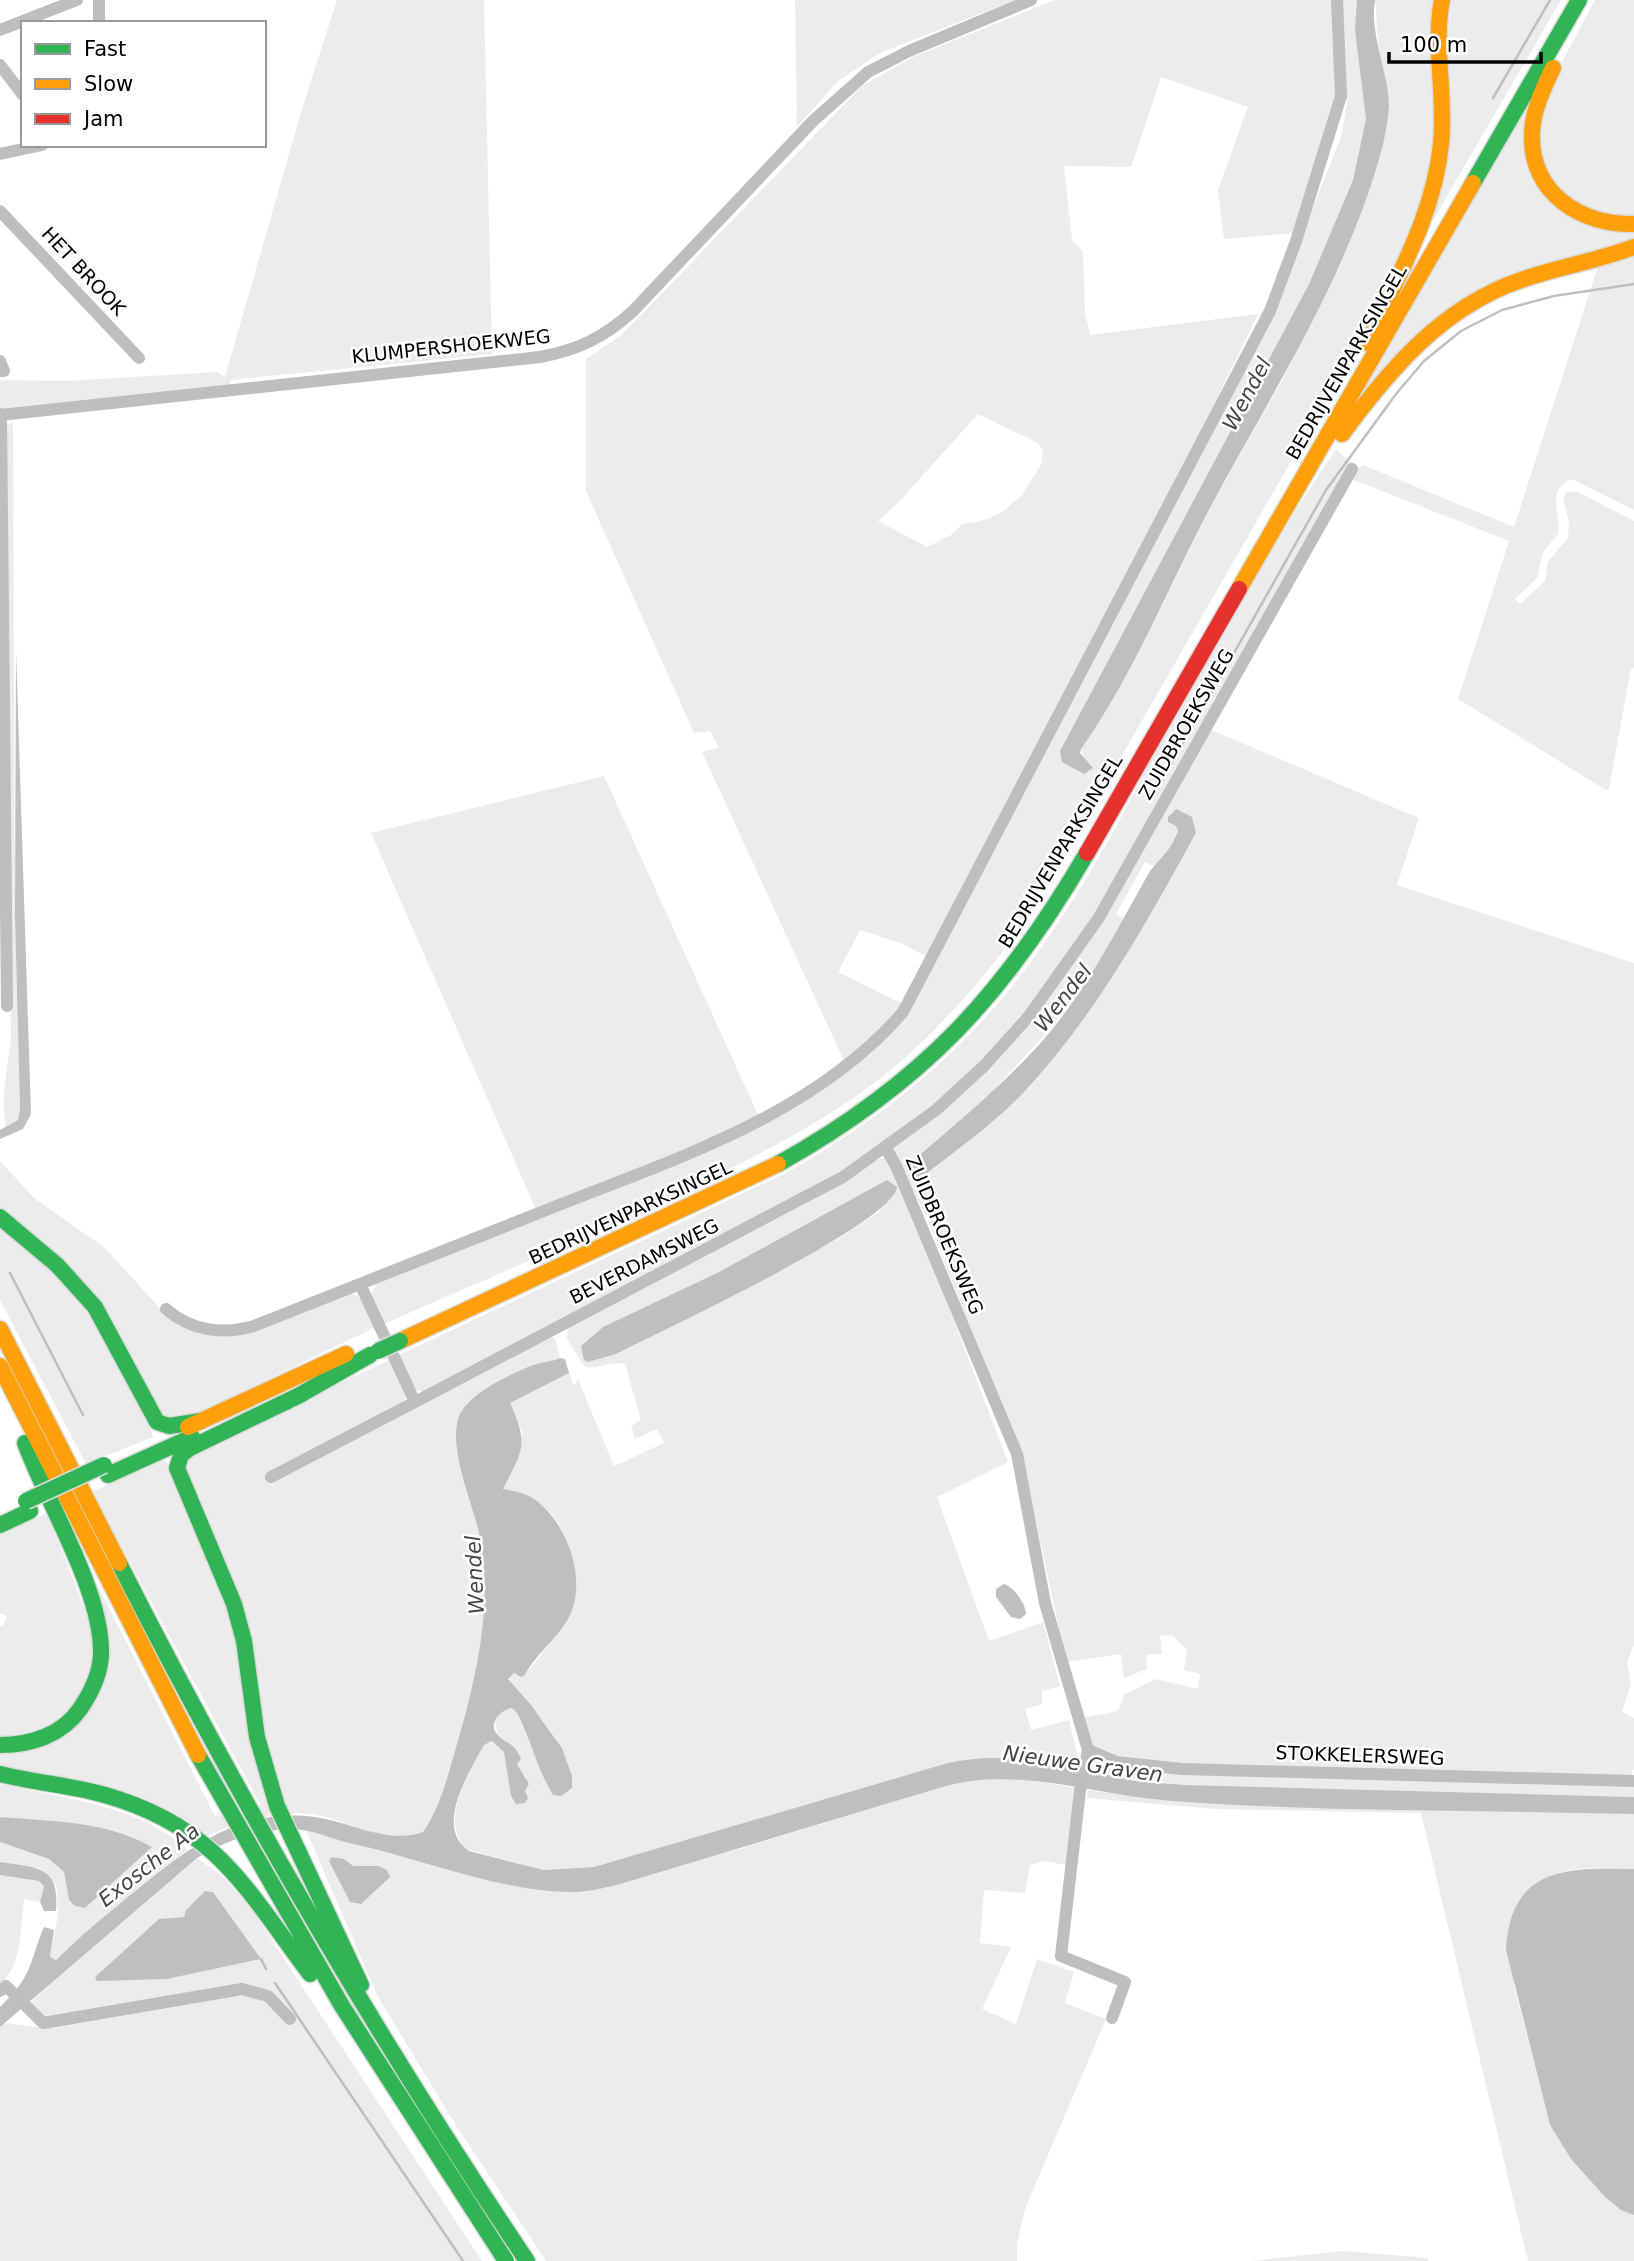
<svg xmlns="http://www.w3.org/2000/svg" width="1634" height="2261" font-family="'DejaVu Sans',sans-serif">
	<rect width="100%" height="100%" fill="#fff"/>
	<path fill="#ececec" fill-rule="evenodd" d="M337 0H484L492 354 230 380 231 387 0 410V380L66 381 217 372 225 377 301 112Z
		M795 0H1015L880 53 838 81 797 127Z
		M1055 0H1334L1338 99 1293 233 1224 239 1218 190 1248 107 1161 77 1131 167 1064 166 1072 240 1083 252 1085 312 1090 335 1258 314 1204 425 927 957 903 944 860 930 838 972 903 1004 845 1063 702 752 719 748 710 731 694 733 586 491V359L620 336 645 311 862 86 913 57ZM978 414 1036 442 1043 449 1042 463 1022 495 1001 513 981 521 962 524 951 535 927 547 878 521 897 504Z
		M1340 0H1357L1366 119 1353 180 1309 284 1060 751 1084 756 1081 749 1156 618 1210 508 1284 377 1347 249 1389 103 1380 66 1375 0H1437L1436 162 1373 319 1075 837C1059 852 1047 874 1037 894 1033 901 1031 910 1026 918 996 964 960 1005 921 1043 854 1108 771 1149 688 1189 587 1237 486 1279 384 1324L371 1295 376 1284 734 1137 887 1036 1299 242 1341 137 1347 104Z
		M1451 0H1561L1417 248 1447 50Z
		M1595 0H1634V220L1581 212 1543 169 1541 110 1555 75Z
		M1554 57 1534 103 1545 191 1634 228V245L1476 295 1335 439Z
		M1634 250V510L1572 479C1544 491 1562 512 1558 534L1543 552 1537 578 1515 599 1520 604 1545 581 1548 561 1568 538 1569 522 1563 499 1567 492H1578L1634 521V668H1631L1609 789 1606 790 1458 699 1509 541 1349 478 1354 471 1363 465 1514 527 1599 263Z
		M13 422 15 917 20 1108 18 1120 6 1127C0 1101 8 1066 11 1038L5 427Z
		M1336 450 1354 464 1096 918 1052 981 956 1088 834 1180 423 1392 414 1389 397 1356 790 1171C855 1133 914 1091 967 1037 1041 962 1099 863 1146 769 1170 722 1199 677 1226 631 1261 570 1294 508 1336 450Z
		M1209 729 1419 818 1397 885 1634 963V1645L1627 1662 1631 1684 1622 1712 1634 1718V1768L1631 1775 1205 1766 1102 1755 1093 1747 1081 1718 1118 1711 1124 1695 1155 1679 1198 1689 1200 1674 1184 1670 1187 1650 1172 1635 1160 1636 1162 1654 1146 1655 1147 1669 1124 1678 1121 1654 1066 1662 1022 1455 925 1214 891 1149 1030 1019ZM1172 811 1196 834C1146 924 1095 1016 1024 1092 994 1124 956 1150 922 1178 944 1150 966 1121 990 1094 1040 1040 1094 986 1124 918L1116 914 1145 862 1153 866 1168 855 1178 831 1176 826 1168 822Z
		M604 776 759 1117 537 1212 371 833Z
		M885 1158 898 1175 1008 1462 937 1497 989 1641 1043 1622 1060 1686 1042 1691V1704L1025 1709 1031 1730 1069 1720 1080 1767 1016 1759H966L594 1867 544 1870 465 1849C440 1815 468 1775 484 1745L492 1741 504 1752 511 1796 525 1791 526 1777C520 1771 519 1766 514 1759 503 1744 479 1714 512 1707L517 1713 549 1789 572 1788C571 1745 535 1712 509 1683L510 1676 514 1673 521 1677 525 1675 564 1625C586 1593 573 1530 543 1506 533 1498 514 1494 503 1489L523 1432 509 1403 569 1373 574 1386 578 1379 614 1466 664 1443 657 1429 635 1439 631 1426 641 1420 625 1364C611 1360 598 1371 584 1366L567 1339 568 1327 807 1203 876 1160ZM888 1180 886 1203 879 1212 836 1240 616 1354 588 1361 584 1343 603 1327 719 1272Z
		M0 1161 34 1198 105 1248 165 1314 215 1335 350 1293 363 1299 378 1326 184 1420 164 1418 122 1339 0 1209Z
		M0 1224 76 1291 147 1420 153 1437 86 1464 0 1300Z
		M546 1337 555 1338 560 1358C551 1362 540 1362 530 1366 508 1376 467 1394 458 1419 448 1451 472 1502 479 1533 495 1608 474 1687 453 1758 445 1782 438 1812 423 1832 394 1843 360 1829 333 1819 291 1805 243 1819 205 1837L150 1805 117 1793 0 1771V1750C70 1753 116 1688 103 1623L62 1516 215 1816 261 1806 92 1492 162 1458 167 1463 221 1579 234 1618 249 1713 267 1794 272 1806 286 1805 263 1727 245 1616 224 1557 186 1487 184 1472 188 1457 202 1446 392 1359 407 1393 402 1405 271 1475 273 1480Z
		M47 1513 92 1628C100 1687 60 1737 0 1736V1626H3L7 1616 0 1613V1533Z
		M1093 1765 1395 1780 1634 1786V1797L1186 1785 1123 1778 1092 1769Z
		M981 1778H1017L1077 1788 1067 1865 1044 1861 1030 1865 1025 1893 984 1890 980 1943 1011 1947 982 2009 1016 2024 1037 1959 1074 1972 1065 2003 1106 2019 1025 2209 1017 2244V2261H546L457 2127 378 1997 306 1830 446 1869 538 1889 729 1852 946 1786Z
		M0 1784C64 1799 138 1804 188 1850L79 1938 55 1960 50 1957 58 1915 57 1887 41 1869 0 1862V1842L49 1859 64 1872 69 1900 85 1908 152 1847 0 1817Z
		M1088 1790 1173 1801 1634 1814V1869C1585 1867 1551 1863 1517 1903L1514 1986 1550 2125 1571 2159 1604 2196 1634 2215V2261H1528L1421 1813 1215 1809 1087 1798Z
		M197 1858 223 1877 252 1910 482 2261H0V2027L5 2023 37 2027 241 1992C265 1994 275 2006 291 2024L296 2021C275 1995 268 1988 233 1986L45 2019 31 2002 71 1964ZM205 1891 213 1892 261 1959 167 1979 97 1980 95 1977 159 1919 184 1917 186 1910Z
		M0 1875 39 1881 44 1886 40 1902 24 1899C20 1926 23 1966 0 1984Z
		M1343 2251 1428 2258V2261H1250Z"/>
	<path fill="#bfbfbf" d="M1357 0H1375C1369 33 1389 75 1389 105 1388 120 1385 138 1381 152 1346 279 1273 391 1211 506 1168 587 1134 674 1081 749L1080 753 1093 768 1084 774 1062 762 1060 751 1309 284 1353 180 1366 119 1355 30Z
		M16 650 31 1114 23 1129 0 1139V1130L18 1120 20 1108 15 917Z
		M1176 809 1192 817 1196 833C1146 924 1095 1016 1024 1092 994 1124 956 1150 921 1178L913 1177 908 1167 915 1159C957 1123 999 1088 1036 1048 1082 998 1113 937 1146 878 1157 858 1168 857 1178 831L1176 826 1168 822V817Z
		M887 1180 897 1187C894 1223 657 1333 616 1354L588 1362 584 1360 581 1346 603 1327 719 1272Z
		M560 1358 565 1359 569 1373 510 1403C529 1445 523 1449 503 1489 511 1491 521 1492 529 1496 565 1516 588 1577 570 1615 560 1637 536 1653 525 1675L521 1677 514 1673 508 1679 531 1705 562 1748 572 1776V1788L561 1796 553 1795C537 1769 531 1740 517 1713L512 1708C502 1709 487 1723 497 1734 507 1746 512 1739 521 1759L517 1764 529 1784 525 1791 528 1798 525 1803 516 1804 511 1796 504 1752 492 1741 484 1745C470 1771 433 1827 469 1851L544 1870 594 1867 948 1763C1006 1750 1065 1765 1121 1778 1142 1783 1165 1783 1186 1785L1634 1797V1814C1480 1810 1325 1812 1172 1801 1096 1796 1021 1766 946 1786L620 1884C603 1888 585 1893 567 1892 495 1890 419 1858 349 1843 329 1838 314 1830 293 1829 258 1829 226 1840 197 1858L0 2027V2007C34 1974 28 1965 44 1927L54 1930 50 1957 56 1960C80 1936 106 1915 133 1893 187 1849 239 1807 314 1817 349 1821 387 1845 423 1832 438 1811 446 1782 453 1758 474 1687 495 1607 479 1533 472 1501 449 1452 458 1419 466 1394 508 1376 530 1366 540 1362 551 1362 560 1358Z
		M1004 1584C1014 1587 1026 1604 1026 1614L1020 1619 1011 1617 996 1597V1589Z
		M0 1817C53 1822 104 1820 152 1847L85 1908 75 1906 69 1900 64 1872 49 1859 0 1842Z
		M331 1857 344 1859 353 1866H378L387 1870 390 1877 361 1904 350 1902 329 1861Z
		M0 1862C37 1868 60 1865 56 1911H44L40 1902 44 1886 39 1881 0 1875Z
		M1634 1869V2215L1621 2210 1604 2196 1571 2159 1550 2125 1506 1950C1510 1867 1567 1867 1634 1869Z
		M205 1891 213 1892 261 1959 167 1979 97 1981 95 1977 159 1919 184 1917 186 1910Z"/>
	<g fill="none" stroke-linecap="round" stroke-linejoin="round">
		<path stroke="#bfbfbf" stroke-width="2.5" d="M1493 98 1550 0
			M1156 791 1326 490 1396 394 1424 361 1461 331 1502 310 1554 296 1634 284
			M10 1273 83 1415
			M261 1959 266 1969
			M275 1983 463 2261"/>
		<g stroke="#dbdbdb" stroke-width="19">
			<path id="fast" d="M1473 183 1579 0
				M778 1164C922 1084 1004 995 1087 853
				M0 1217 57 1265 95 1307 157 1422 169 1426 201 1421
				M108 1475 192 1437
				M0 1525 30 1511
				M119 1563C241 1804 376 2036 527 2261
				M0 1745C31 1745 62 1735 80 1709 91 1693 100 1675 101 1655 103 1592 47 1503 25 1443
				M198 1755 342 2006 506 2261
				M0 1774C35 1783 71 1785 105 1795 217 1827 246 1889 310 1974
				M361 1985 277 1806 257 1737 244 1641 234 1604 177 1468 181 1455 190 1448 298 1396 370 1355"/>
		</g>
		<g stroke="#dbdbdb" stroke-width="19">
			<path id="slow" d="M1553 68C1543 89 1532 112 1532 135 1531 194 1581 225 1634 224
				M1368 343C1396 278 1434 216 1441 144 1446 96 1433 47 1442 0
				M1342 434C1390 369 1442 307 1521 280 1558 267 1597 261 1634 247
				M1239 589 1473 183
				M0 1329 119 1563
				M400 1341 778 1164
				M0 1366 198 1755
				M188 1427 346 1354"/>
		</g>
		<g stroke="#dbdbdb" stroke-width="19">
			<path id="jam" d="M1087 853 1239 589"/>
		</g>
		<path stroke="#bebebe" stroke-width="12" d="M99 0V23
			M0 30 77 0
			M0 65 23 95
			M0 154 42 145
			M0 211 139 358
			M0 361 4 371H0
			M1 414 7 1006
			M0 415 540 357C578 350 605 337 633 311L813 121 868 72 909 51 1031 0
			M886 1148 897 1168 1017 1454 1045 1603 1088 1750 1080 1791 1061 1956 1125 1982 1112 2018
			M166 1309C191 1331 223 1335 254 1326 354 1287 454 1247 554 1207 677 1158 814 1115 903 1012L1270 311 1296 241 1341 96 1337 0
			M415 1402 843 1177 936 1110 984 1066 1029 1016 1098 919 1352 469
			M271 1477 415 1402 360 1284
			M1088 1750 1116 1762 1182 1769 1634 1781
			M0 1991 6 1986 43 2023 242 1989 268 1996 290 2019"/>
		<use href="#fast" stroke="#30b455" stroke-width="16"/>
		<use href="#slow" stroke="#ff9f0a" stroke-width="16"/>
		<use href="#jam" stroke="#e5322d" stroke-width="16"/>
		<g stroke="#dbdbdb" stroke-width="19" stroke-linecap="butt">
			<path id="fast-bridge" d="M378 1351 400 1341
				M26 1501 104 1465"/>
		</g>
		<use href="#fast-bridge" stroke="#30b455" stroke-width="16"/>
	</g>
	<g text-anchor="middle" stroke-width="5" stroke-linejoin="round" paint-order="stroke">
		<g font-size="19" fill="#000" stroke="#fff">
			<text transform="translate(84 271) rotate(47)" y="7">HET BROOK</text>
			<text transform="translate(451 346) rotate(-6)" y="7">KLUMPERSHOEKWEG</text>
			<text transform="translate(1346 362) rotate(-60)" y="7">BEDRIJVENPARKSINGEL</text>
			<text transform="translate(1186 724) rotate(-60)" y="7">ZUIDBROEKSWEG</text>
			<text transform="translate(1060 851) rotate(-59)" y="7">BEDRIJVENPARKSINGEL</text>
			<text transform="translate(630 1212) rotate(-25)" y="7">BEDRIJVENPARKSINGEL</text>
			<text transform="translate(945 1235) rotate(67)" y="7">ZUIDBROEKSWEG</text>
			<text transform="translate(644 1261) rotate(-27)" y="7">BEVERDAMSWEG</text>
			<text transform="translate(1360 1755) rotate(2)" y="7">STOKKELERSWEG</text>
		</g>
		<g font-size="21" font-style="italic" fill="#444" stroke="#fff">
			<text transform="translate(1247 394) rotate(-62)" y="7">Wendel</text>
			<text transform="translate(1063 998) rotate(-52)" y="7">Wendel</text>
			<text transform="translate(475 1575) rotate(-93)" y="7">Wendel</text>
			<text transform="translate(1083 1764) rotate(8)" y="7">Nieuwe Graven</text>
			<text transform="translate(149 1865) rotate(-38)" y="7">Exosche Aa</text>
		</g>
	</g>
	<rect x="21" y="21" width="245" height="126" fill="#ffffff" stroke="#999999" stroke-width="2"/>
	<rect x="35" y="44" width="35" height="10" fill="#30b455" stroke="#999999" stroke-width="2"/>
	<text x="84" y="56" font-size="21" fill="#000000">Fast</text>
	<rect x="35" y="79" width="35" height="10" fill="#ff9f0a" stroke="#999999" stroke-width="2"/>
	<text x="84" y="91" font-size="21" fill="#000000">Slow</text>
	<rect x="35" y="114" width="35" height="10" fill="#e5322d" stroke="#999999" stroke-width="2"/>
	<text x="84" y="126" font-size="21" fill="#000000">Jam</text>
	<path d="M1389 52v10h152v-10" fill="none" stroke="#000000" stroke-width="3.5"/>
	<text x="1400" y="52" font-size="21" fill="#000000" stroke="#ffffff" stroke-width="5" paint-order="stroke">100 m</text>
</svg>
